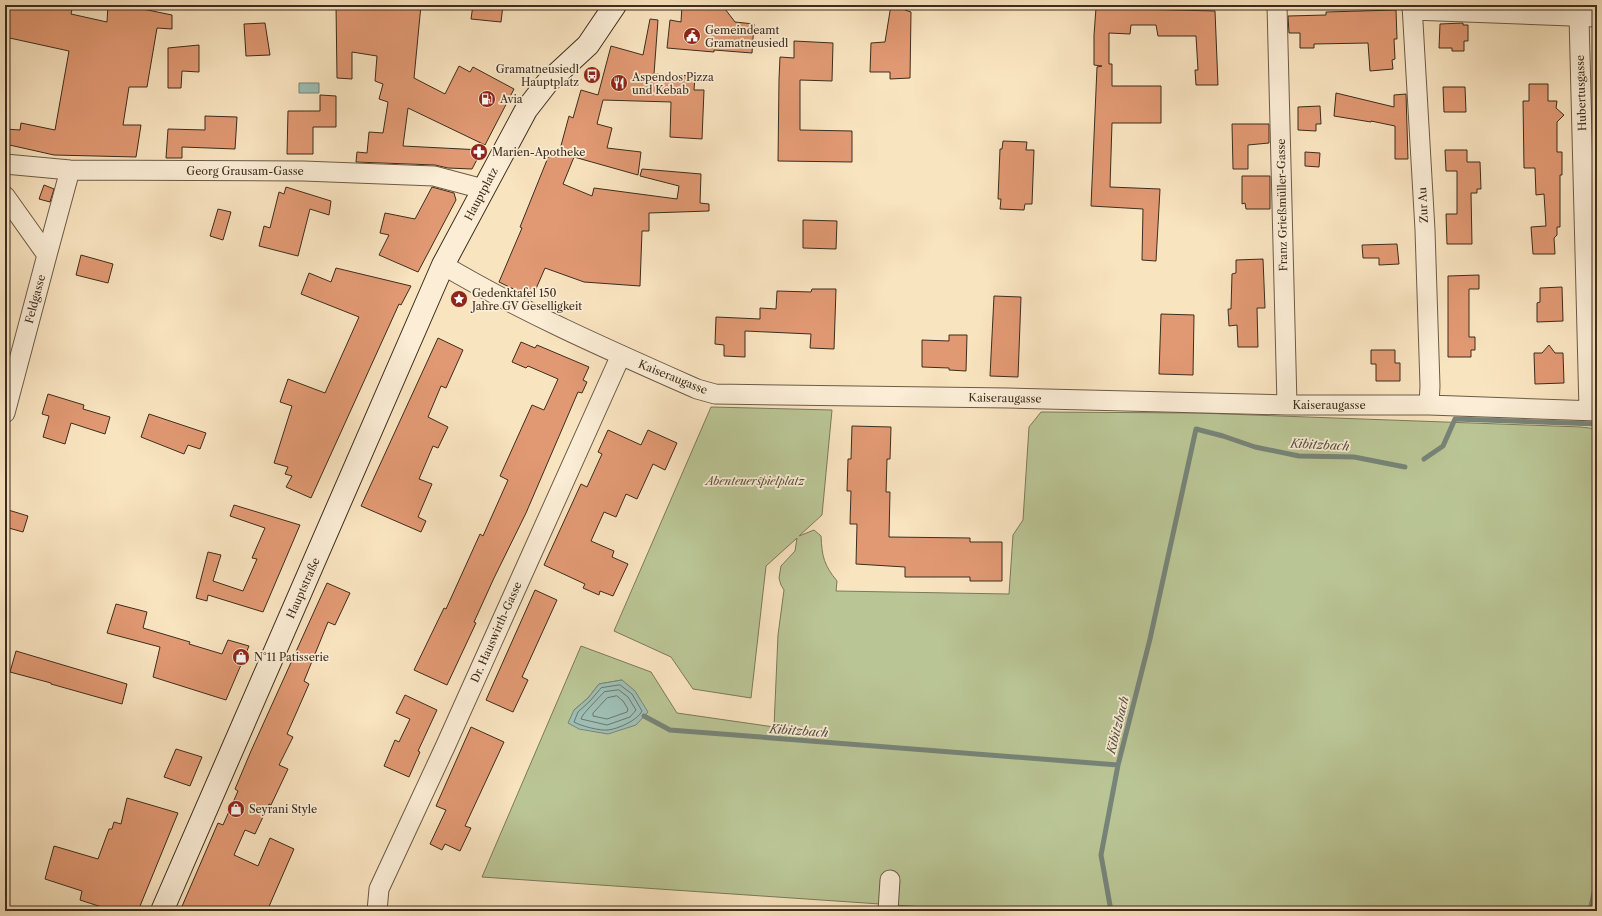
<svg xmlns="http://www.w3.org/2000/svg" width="1602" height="916" font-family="'Libre Caslon Text',serif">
	<rect width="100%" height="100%" fill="#f9e4c0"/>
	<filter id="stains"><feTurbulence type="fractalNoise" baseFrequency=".005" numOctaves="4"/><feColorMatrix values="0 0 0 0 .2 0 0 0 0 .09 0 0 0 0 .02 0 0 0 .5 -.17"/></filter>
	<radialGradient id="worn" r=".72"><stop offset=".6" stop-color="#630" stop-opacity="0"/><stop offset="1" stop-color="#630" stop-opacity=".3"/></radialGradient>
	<path fill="#bac595" stroke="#7c7959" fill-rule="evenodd" d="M711 407 832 410 822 515 799 536 814 530 821 536C822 557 824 565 837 581L836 591 1009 594 1013 535 1023 520 1029 427 1041 412 1198 413 1581 427 1597 429V911H983L482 877 581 646 651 672 677 713 774 727 778 635 784 590 781 585 779 578 781 566 795 551 797 538 766 566 751 698 693 689 671 657 614 631ZM622 680 574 710 588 698 599 684Z"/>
	<path fill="#9ebeb5" stroke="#778478" d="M299 83H319V93H299Z
		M622 680 635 691 648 712 636 725 608 734 579 729 568 723 574 710 588 698 599 684Z"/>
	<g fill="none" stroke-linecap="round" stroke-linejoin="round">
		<path stroke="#6e7669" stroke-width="1" d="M620 685 632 694 642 711C638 720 618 729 608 730 600 731 581 726 574 722L578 712 590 701 601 688Z
			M619 690 628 697 636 710 630 717 607 725 581 719C581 715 599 698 604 692Z
			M617 696 623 701 628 709 627 712 607 719 593 716V713L607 698Z"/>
		<path stroke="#778478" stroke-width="5" d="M1424 459 1443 446 1455 419 1597 424
			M644 716 670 730 1118 765 1150 639 1196 429 1223 436 1255 447 1299 456 1354 457 1405 467
			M1111 911 1101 855 1118 765
			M1590 911 1597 879"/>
	</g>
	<path fill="#e19973" stroke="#3d2d1d" d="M5 5H73L71 14 107 22 108 5H123L172 15V29L157 28 147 87H129L123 125H141L136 157 54 155 5 144V129L20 130 21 123 55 130 69 51 5 37Z
		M336 5H421L414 78 445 94 459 66 470 72 473 67 514 89 485 145 408 108 403 146 482 150 472 169 448 168 435 165 356 162 357 152 367 153 369 132 383 133 388 102 379 99 383 84 375 81 377 56 352 52V79L337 78Z
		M473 5H503L501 22 471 19Z
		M682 5H722L735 22 754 24 752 53 714 50V52L667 48 670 20 681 22Z
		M891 5H906L905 10 911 12 910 78 890 79V72H870L871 43 885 42Z
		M1096 8 1215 11 1218 85H1196L1195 70H1198L1196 36H1158L1156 25H1131L1130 34 1109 33V64H1112V86H1161V123H1112L1110 187 1160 189 1156 261 1142 260 1143 209 1091 206 1097 67 1102 66 1094 65V35Z
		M1396 10 1397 39H1394L1395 59 1392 60 1393 69 1370 71 1368 43 1314 44V48H1300V33H1289L1288 16 1326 15V12Z
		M650 19 658 20 654 74 695 76 694 90H704L702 139 670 137 671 102 603 100 597 124 612 128 607 148 641 152 638 175 574 157 563 184 592 196 594 188 677 199 679 186 640 176 642 169 701 174 700 203 709 204V211L649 213V231H642L640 286 584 282 545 268 532 298 499 282 522 228 520 227 551 150 559 153 569 116 573 118 581 90 598 95 611 46 643 55Z
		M265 23 270 55 246 56 244 24Z
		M1463 23V25H1468V41H1464V51H1452V48H1439L1440 24Z
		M794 41 833 43 832 81 800 80V130L852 131V162L778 161 779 79 780 57 794 58Z
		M199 45V72L182 71 181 88H168V48Z
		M1529 84H1548V101H1557L1556 108 1564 115 1557 122V152H1562V175H1560V227H1557V235L1554 238 1555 254H1533L1531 227 1546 226 1544 194 1536 195 1535 168H1524L1523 101H1529Z
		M1443 87H1465L1466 112H1444Z
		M1336 93 1394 107V95L1406 94 1408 159H1395V126L1371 121V122L1334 116Z
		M320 95 336 96V127H313V154H287L288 111H320Z
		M1320 106 1321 124H1316V131L1298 130V107Z
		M205 116 237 117 235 149 182 147V158H166L168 129 205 130Z
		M1232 124H1269V143L1248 145V169H1233Z
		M1003 141 1027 142 1026 150H1034L1032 204H1025L1024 210 1000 209 1001 199H998L1000 149H1002Z
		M1445 150H1467V162H1480L1481 189H1477V193H1471L1472 244H1447L1446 214H1457V171H1446Z
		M1305 152 1320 153 1319 167 1305 166Z
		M1242 176H1270V209H1246L1245 203 1242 204Z
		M44 185 54 189 50 202 39 199Z
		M286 187 331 201 329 215 310 209 298 256 259 246 264 226 270 228 279 192 284 194Z
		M432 187 454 193 456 200 418 272 379 255 389 235 380 233 385 213 415 219Z
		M218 209 231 212 223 240 210 236Z
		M803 220 837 221 836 249 803 248Z
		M1397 244 1399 264 1379 265V258H1363L1362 245Z
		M81 255 113 264 108 283 76 275Z
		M1263 259 1265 308H1257L1258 347H1238L1237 325 1229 326 1228 309H1231L1232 274 1236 273V260Z
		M336 268 411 286 401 305 399 304 311 498 286 487 292 476 285 474 288 467 274 463 292 406 280 402 288 379 325 393 359 317 301 294 309 273 331 282Z
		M1479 275V289H1469V337H1475V350H1471V357H1448V276Z
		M1562 287 1563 321 1537 322V303L1540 302V288Z
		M812 289H836L834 349 810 348 811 334 745 331V357L724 356V345L715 344 716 317 760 319V308L776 309 777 291 811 292Z
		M994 296 1021 297 1018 377 990 376Z
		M1161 314 1194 315 1193 375 1159 374Z
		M949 335H967L966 371 949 370V368L922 367V340L949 341Z
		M438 338 463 350 446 388 441 386 428 417 448 427 438 448 433 446 419 479 432 484 418 517 426 521 421 532 361 506Z
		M521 342 535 348 537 345 589 367 583 380 587 382 582 393 578 392 526 513 494 578 474 622 476 623 447 685 414 670 444 608 446 609 480 534 483 536 508 480 500 476 532 405 544 410 558 379 528 366 526 368 512 362Z
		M1549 345 1555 353H1563L1564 383 1535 384 1534 353H1542Z
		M1371 350H1395V363H1400V381H1376V364H1371Z
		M48 394 84 405 83 409 110 417 105 434 71 423 65 444 43 437 49 416 42 414Z
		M149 414 206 433 200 449 188 445 184 454 141 437Z
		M852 426 891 427 890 459H887L886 492H890L889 537 970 538V542H1002V581H970V577H905V567L856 564 857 524H850L851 491H847L848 459H851Z
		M608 430 641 445 648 430 677 443 665 470 653 464 637 499 626 494 616 517 604 512 591 541 614 551 612 557 628 564 613 596 600 591 599 595 583 588 585 584 544 565 581 484 587 487 602 454 598 452Z
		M234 505 300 525 263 612 208 595 207 601 196 598 208 552 221 555 213 581 243 591 257 559 252 558 265 528 230 516Z
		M5 509 28 516 23 532 5 527Z
		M327 583 350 593 335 625 328 622 304 681 309 684 287 734 293 737 279 765 288 769 271 805 269 804 255 834 245 830 234 855 258 866 270 838 294 849 267 911H180L218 823 223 825 238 791 235 789 251 751Z
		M535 590 557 600 522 677 528 680 513 712 486 700Z
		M116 604 147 612 143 628 190 642 189 644 222 654 228 640 249 646 226 700 153 677 160 647 107 633Z
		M16 651 127 684 122 704 51 684V683L10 672Z
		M405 695 437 710 418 751 420 752 409 777 384 766 395 740 399 742 410 719 396 713Z
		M471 727 504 742 465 826 471 828 460 851 445 844 442 850 430 844 446 810 436 806Z
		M176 749 202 757 190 786 164 777Z
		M127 798 178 813 138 911H114L80 900 82 891 45 879 54 846 98 859 109 829H112L114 822 121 824Z"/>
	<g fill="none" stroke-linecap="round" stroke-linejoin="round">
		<g stroke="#6c5b46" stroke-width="21">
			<path id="street" d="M1277 5 1287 405
				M1412 5 1425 230 1430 386 1429 405
				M1412 10 1597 17
				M1579 16 1589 410
				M5 164 70 170 303 171 434 176 483 189
				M5 196 47 255 5 413
				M47 255 70 170
				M443 265C524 313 611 351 697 389L715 394 1008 398 1287 405H1429L1597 411
				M377 911 379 889 445 747 621 355
				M888 911 890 880"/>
		</g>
		<g stroke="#3d2d1d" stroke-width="24">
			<path id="secondary" d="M162 911 443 265 526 110 547 83 588 45 615 5"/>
		</g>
		<use href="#street" stroke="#fbedd6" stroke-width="19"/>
		<use href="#secondary" stroke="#fbedd6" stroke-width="22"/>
	</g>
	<defs>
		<g id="civic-disc" transform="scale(0.9)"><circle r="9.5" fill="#8f2418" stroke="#fbedd6"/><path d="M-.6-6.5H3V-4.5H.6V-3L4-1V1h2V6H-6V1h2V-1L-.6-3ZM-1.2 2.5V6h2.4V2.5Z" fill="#fff"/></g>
		<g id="bus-disc" transform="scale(0.9)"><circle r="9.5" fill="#8f2418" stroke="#fbedd6"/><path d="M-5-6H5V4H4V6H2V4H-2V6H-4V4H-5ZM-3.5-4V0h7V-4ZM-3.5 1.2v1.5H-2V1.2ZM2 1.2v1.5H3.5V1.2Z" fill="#fff"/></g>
		<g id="restaurant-disc" transform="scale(0.9)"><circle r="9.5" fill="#8f2418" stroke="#fbedd6"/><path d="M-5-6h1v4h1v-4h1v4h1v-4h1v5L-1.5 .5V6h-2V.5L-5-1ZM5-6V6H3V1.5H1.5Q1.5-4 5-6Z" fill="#fff"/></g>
		<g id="fuel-disc" transform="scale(0.9)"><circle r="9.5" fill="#8f2418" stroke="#fbedd6"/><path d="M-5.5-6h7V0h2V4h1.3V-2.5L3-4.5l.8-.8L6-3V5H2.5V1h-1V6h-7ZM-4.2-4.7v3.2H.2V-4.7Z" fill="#fff"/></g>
		<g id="pharmacy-disc" transform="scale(0.9)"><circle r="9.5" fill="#8f2418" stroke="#fbedd6"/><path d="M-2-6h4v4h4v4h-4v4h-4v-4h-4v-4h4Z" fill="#fff"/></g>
		<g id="sight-disc" transform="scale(0.9)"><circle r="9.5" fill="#8f2418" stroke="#fbedd6"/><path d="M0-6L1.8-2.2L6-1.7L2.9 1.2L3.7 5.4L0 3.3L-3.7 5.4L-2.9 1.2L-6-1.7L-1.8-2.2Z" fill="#fff"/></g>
		<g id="shop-disc" transform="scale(0.9)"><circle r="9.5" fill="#8f2418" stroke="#fbedd6"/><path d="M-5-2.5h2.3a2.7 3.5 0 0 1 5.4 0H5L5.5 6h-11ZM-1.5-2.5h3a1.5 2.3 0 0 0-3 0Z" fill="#fff"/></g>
	</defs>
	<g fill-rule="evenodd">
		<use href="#civic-disc" x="692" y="36"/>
		<use href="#bus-disc" x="592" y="75"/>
		<use href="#restaurant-disc" x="619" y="83"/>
		<use href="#fuel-disc" x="487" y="99"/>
		<use href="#pharmacy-disc" x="479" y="152"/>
		<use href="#sight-disc" x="459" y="299"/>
		<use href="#shop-disc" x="241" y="657"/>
		<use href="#shop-disc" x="236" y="809"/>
	</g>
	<g text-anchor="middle" stroke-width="3.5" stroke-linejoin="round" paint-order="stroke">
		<g font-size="11" fill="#3d2d1d" stroke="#fbedd6" text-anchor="start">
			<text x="705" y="34">Gemeindeamt<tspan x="705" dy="13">Gramatneusiedl</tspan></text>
			<text x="579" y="73" text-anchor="end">Gramatneusiedl<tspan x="579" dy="13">Hauptplatz</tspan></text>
			<text x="632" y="81">Aspendos Pizza<tspan x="632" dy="13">und Kebab</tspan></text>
			<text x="500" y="103">Avia</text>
			<text x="492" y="156">Marien-Apotheke</text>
			<text x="472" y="297">Gedenktafel 150<tspan x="472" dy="13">Jahre GV Geselligkeit</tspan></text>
			<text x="254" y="661">N°11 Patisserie</text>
			<text x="249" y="813">Seyrani Style</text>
		</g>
		<g font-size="11" fill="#3d2d1d" stroke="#fbedd6">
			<text transform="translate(1581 93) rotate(-92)" y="4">Hubertusgasse</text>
			<text x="245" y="175">Georg Grausam-Gasse</text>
			<text transform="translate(481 194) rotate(-62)" y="4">Hauptplatz</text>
			<text transform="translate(1282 205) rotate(-91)" y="4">Franz Grießmüller-Gasse</text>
			<text transform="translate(1423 205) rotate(-93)" y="4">Zur Au</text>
			<text transform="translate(35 299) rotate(-75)" y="4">Feldgasse</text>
			<text transform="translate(673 377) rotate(22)" y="4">Kaiseraugasse</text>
			<text transform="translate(1005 398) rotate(1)" y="4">Kaiseraugasse</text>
			<text x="1329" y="409">Kaiseraugasse</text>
			<text transform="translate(303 588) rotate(-66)" y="4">Hauptstraße</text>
			<text transform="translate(496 632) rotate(-66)" y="4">Dr. Hauswirth-Gasse</text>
		</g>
		<g font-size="11" font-style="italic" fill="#5c533b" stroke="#fbedd6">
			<text x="755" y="485">Abenteuerspielplatz</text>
		</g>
		<g font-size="12" font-style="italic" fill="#555143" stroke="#fbedd6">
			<text transform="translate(1320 445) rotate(3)" y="4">Kibitzbach</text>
			<text transform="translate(1118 725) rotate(-76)" y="4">Kibitzbach</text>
			<text transform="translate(799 731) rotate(4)" y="4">Kibitzbach</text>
		</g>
	</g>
	<rect width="1602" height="916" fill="none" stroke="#f9e4c0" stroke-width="20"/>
	<rect x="6" y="6" width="1590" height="904" fill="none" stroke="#3d2d1d" stroke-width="2"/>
	<rect x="10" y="10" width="1582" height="896" fill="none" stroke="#3d2d1d"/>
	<rect width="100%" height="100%" filter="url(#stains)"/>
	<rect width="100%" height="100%" fill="url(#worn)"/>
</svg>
